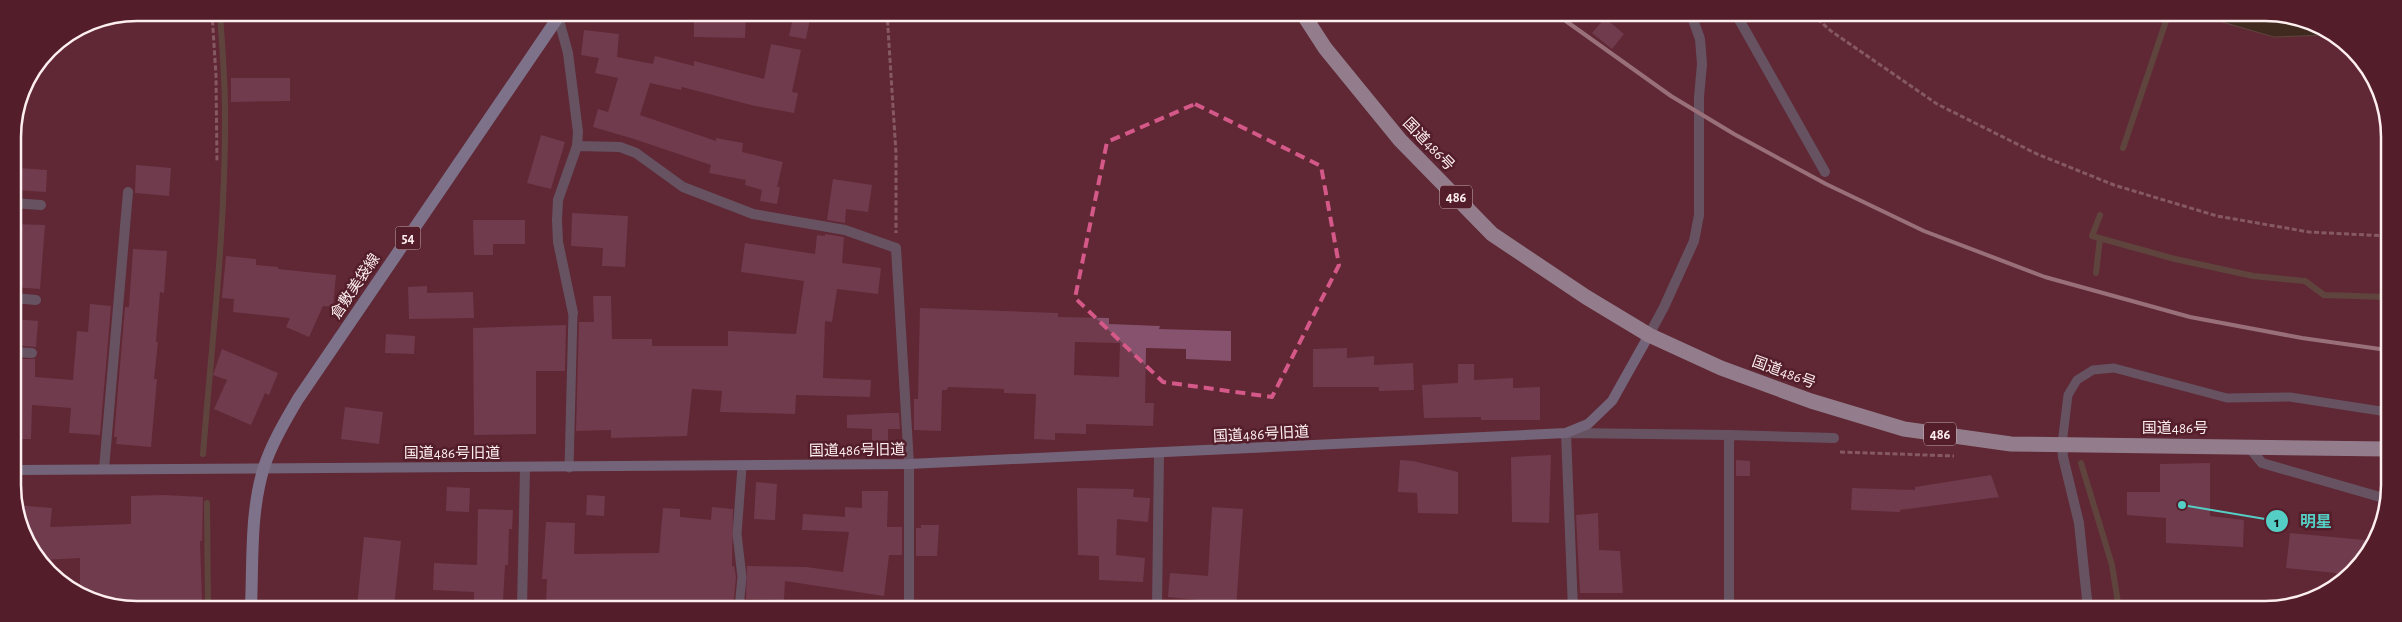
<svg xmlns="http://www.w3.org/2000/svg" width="2402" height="622" font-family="'Alegreya Sans','Noto Sans JP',sans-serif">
	<rect width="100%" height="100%" fill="#5f2834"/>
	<path fill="#1c2c03" stroke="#60664a" d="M2198 15H2289L2327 35 2274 37Z"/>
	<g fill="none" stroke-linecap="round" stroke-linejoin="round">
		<path stroke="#60664a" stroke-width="6" d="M2123 148 2168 15
			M2100 215 2092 236 2175 259 2253 276 2305 281 2324 295 2387 297
			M2096 273 2100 238
			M203 454C212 340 226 225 225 111 225 78 222 45 220 13
			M2081 463 2112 565 2119 609
			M207 503 208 607"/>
	</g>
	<path fill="#87526d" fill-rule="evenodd" d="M694 13H746L745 38 694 37Z
		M794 13H811L806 39 789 36Z
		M1605 18 1624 34 1612 49 1592 33Z
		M584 30 619 34 617 57 653 64 655 56 694 66V61L764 79 771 44 801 50 792 92 798 93 794 113 755 106 682 87 681 90 650 83 640 115 716 141V138L743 143 742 152 783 162 777 187H780L777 204 760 201 762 190 745 185 746 180 709 173 711 165 634 139 593 127 598 109 608 112 618 78 595 73 599 58 581 55Z
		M231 78H290V101L231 102Z
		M541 135 565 142 551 189 527 183Z
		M136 165 171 168 169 196 135 193Z
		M18 168 47 170 46 192 16 190Z
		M833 179 872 185 868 212 846 209 845 223 827 220Z
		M572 213 628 216 625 267 602 266 603 248 571 246Z
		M473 220H525V244H493V255H474Z
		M13 224 45 225 40 289 14 287Z
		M825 234 844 237 842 263 881 268 878 294 837 289 832 322 825 321 823 378 871 380 870 397 796 395 795 414 720 412 722 391 692 389 687 436 611 438V430L576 431 579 322H594L593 296H611L612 339H652V346H728V331L796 334 804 281 741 272 745 243 815 254 817 235 825 236Z
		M133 249 167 251 164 293 160 292 156 342H158L154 379H157L151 447 116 444 117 437H114L125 307H129Z
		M226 256 256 259V265L278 267V269L336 275 333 307 323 306 309 337 286 327 290 318 233 312 234 299 222 298Z
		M427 286V293L473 292 474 318 409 319 408 287Z
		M90 304 111 306 100 435 69 433 71 408 32 405 31 439H15L14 359H35V377L73 380 77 331 88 332Z
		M920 308 1058 313V317L1109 318V324L1160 326 1159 329 1231 331V361L1186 359V349L1146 348 1145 403H1154L1153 426 1086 424V434L1055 433V440L1034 439 1036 394 1004 393V389L948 387 947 390H942L941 431 914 430V399H918ZM1075 342 1120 343 1119 377 1074 375Z
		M14 319 38 321 36 347 14 345Z
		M566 325 565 371H536V434L474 435 473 328Z
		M386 334 415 336 414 354 385 353Z
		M1347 348V358L1374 356V365L1413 363 1414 390 1379 391V387H1313V349Z
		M222 349 278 373 269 395 265 393 251 425 214 409 227 380 213 375Z
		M1458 364H1474V380L1513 378V388L1540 387V420H1481V417L1424 418 1422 385 1458 383Z
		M345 407 383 412 379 444 341 439Z
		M887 413H899L900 429H888V447L872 448V429L847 428V415Z
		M1551 455 1549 523 1512 522 1511 457Z
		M1400 460 1413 461 1458 472V514L1418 513 1417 493 1398 492Z
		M1736 460 1750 461V476H1736Z
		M2210 463V516L2244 520 2243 547 2166 543V518L2127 515V492H2160V464Z
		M1991 475 1999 497 1900 510V512L1851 510 1852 488 1915 490V487Z
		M756 482 777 484 775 520 754 519Z
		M447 487 470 488 469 512 446 511Z
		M1077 488 1134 489 1133 497 1150 498 1148 522 1117 519 1116 555 1145 558 1143 582 1099 580V556L1078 555Z
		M862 491H888L887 527H902V555H889L884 596 785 581 784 600 746 599 747 566 806 567 843 572 849 532 802 530 803 514 845 517V507L862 508Z
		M163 495 203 497 202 541H200L202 602 167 604V607H113L80 589V558L42 560 15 509V505L52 508 50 527 131 524V496Z
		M587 495 605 496 604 516 586 515Z
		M712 507 733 509 732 566H734L736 577 733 608 546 607 547 579H542L546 522 575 523 574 554 659 553 663 508 680 509V517L711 520Z
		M1212 507 1243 509 1236 608H1208L1209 601 1168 597 1170 573 1208 576Z
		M478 509 513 510 512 529H509L508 565H505L503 601 474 600V592L433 590 434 563 477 565Z
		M1598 513 1599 550 1620 551 1623 593H1580L1576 515Z
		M921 525H939L937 556H916V528H921Z
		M2290 533 2375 541 2373 547 2347 579 2336 586V573L2286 568Z
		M364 537 401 541 394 607H357Z"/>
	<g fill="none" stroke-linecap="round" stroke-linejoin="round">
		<path stroke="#b5949a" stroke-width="3" stroke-dasharray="5 2.5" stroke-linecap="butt" d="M212 13 216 76 217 162
			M887 13 896 153V233
			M1812 14 1831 31 1937 104 2037 154 2114 185 2217 216 2309 232 2387 236
			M1840 452 1954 456"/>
		<path stroke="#718598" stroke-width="9" d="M2062 444 2068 395 2077 380 2093 370 2114 368 2227 398 2290 397 2387 412
			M569 468 573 313
			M739 608 742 577 737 534 742 467"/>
		<path stroke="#718598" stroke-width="10" d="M557 13 568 53 578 132 577 146 558 200 557 220 558 242 573 313
			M1736 14 1825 172
			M577 146 620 147 636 153 683 187 753 214 845 230 896 248 909 464V608
			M13 203 41 205
			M14 298 36 300
			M1649 335 1664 307 1694 241 1699 215V97L1702 64 1700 39 1691 14
			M14 352 32 353
			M1729 435 1834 438
			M2062 444 2063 457 2079 523 2088 609
			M2248 446 2262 463 2387 499
			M104 469 128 192
			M448 607H471
			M522 607 525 468
			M1157 608 1159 454
			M1573 609 1566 433 1729 435V609"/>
		<path stroke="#8eadcc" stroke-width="10" d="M15 470 909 464 1566 433 1588 424 1612 401 1649 335"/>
		<path stroke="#a4ccf4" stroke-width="12" d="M251 607C253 561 250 512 264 467 272 443 285 421 298 399L561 13"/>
		<path stroke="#d2e5f8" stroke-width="15" d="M1303 14 1325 48 1400 140 1492 234 1586 297 1649 335 1721 368 1811 401 1904 429 2011 444 2387 449"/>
		<path stroke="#dfc8cc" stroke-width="4" d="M1556 14 1671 96 1734 134 1826 184 1924 231 2045 277 2190 317 2302 338 2387 350"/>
	</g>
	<path d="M0 0H2402V622H0ZM1195 104 1321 166 1339 265 1272 397 1163 382 1075 298 1107 142Z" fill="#5f2834" fill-opacity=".55" fill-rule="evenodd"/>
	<path fill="none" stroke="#d45888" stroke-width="4" stroke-dasharray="10 6" stroke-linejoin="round" d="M1195 104 1321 166 1339 265 1272 397 1163 382 1075 298 1107 142Z"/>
	<g text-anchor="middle" stroke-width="5" stroke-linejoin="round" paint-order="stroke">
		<g fill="#531e2a" stroke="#cab0b5" stroke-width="1">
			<rect x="1440" y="185.5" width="32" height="23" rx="4"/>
			<rect x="395.5" y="226.5" width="25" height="23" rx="4"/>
			<rect x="1924" y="422.5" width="32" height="23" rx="4"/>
		</g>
		<g font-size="14" font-weight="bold" fill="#fdeef0">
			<text x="1456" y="202">486</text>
			<text x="408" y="243">54</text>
			<text x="1940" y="439">486</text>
		</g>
		<g font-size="15" fill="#fdeef0" stroke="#531e2a">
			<text transform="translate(1429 144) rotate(46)" y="5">国道486号</text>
			<text transform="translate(355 286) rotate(-56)" y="5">倉敷美袋線</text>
			<text transform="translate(1784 372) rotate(20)" y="5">国道486号</text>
			<text x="2175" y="433">国道486号</text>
			<text transform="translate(1261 434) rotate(-3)" y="5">国道486号旧道</text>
			<text transform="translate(857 450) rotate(-1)" y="5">国道486号旧道</text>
			<text x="452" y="458">国道486号旧道</text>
		</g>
	</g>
	<path d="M0 0H2402V622H0ZM137 21H2265A116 116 0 0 1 2381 137V485A116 116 0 0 1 2265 601H137A116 116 0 0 1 21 485V137A116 116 0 0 1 137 21Z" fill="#531e2a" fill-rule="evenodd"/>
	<path fill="none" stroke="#fdeef0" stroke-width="2.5" d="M137 21H2265A116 116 0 0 1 2381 137V485A116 116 0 0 1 2265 601H137A116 116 0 0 1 21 485V137A116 116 0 0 1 137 21Z"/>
	<path fill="none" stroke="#55cec5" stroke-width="2" d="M2182 505L2277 521"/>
	<g fill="#55cec5" stroke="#531e2a" stroke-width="2">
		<circle cx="2182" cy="505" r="5"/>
		<circle cx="2277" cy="521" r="12"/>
	</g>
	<g font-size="15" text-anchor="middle" font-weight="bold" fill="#111">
		<text x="2277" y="527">1</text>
	</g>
	<g font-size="16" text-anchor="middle" font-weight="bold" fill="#55cec5" stroke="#531e2a" stroke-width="5" stroke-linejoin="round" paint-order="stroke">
		<text x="2316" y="527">明星</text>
	</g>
</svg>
